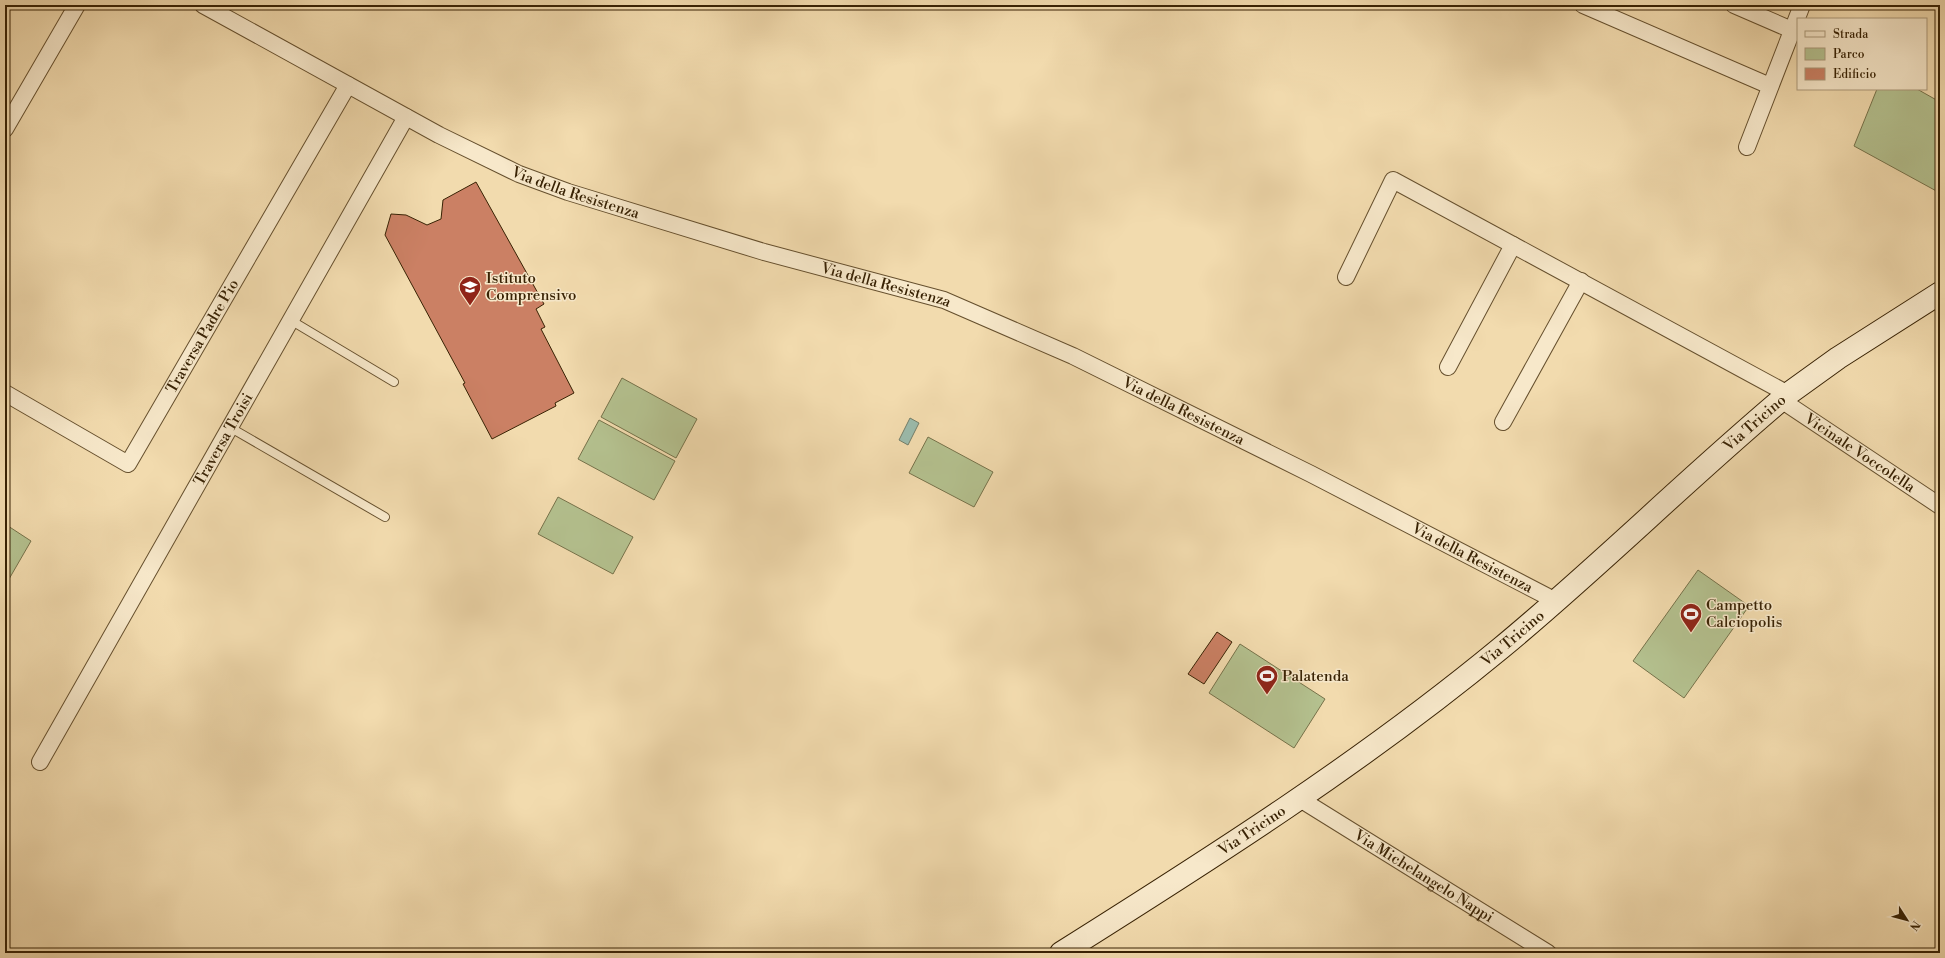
<svg xmlns="http://www.w3.org/2000/svg" width="1945" height="958" font-family="'Libre Bodoni',serif">
	<rect width="100%" height="100%" fill="#f2dbae"/>
	<filter id="stains"><feTurbulence type="fractalNoise" baseFrequency=".005" numOctaves="4"/><feColorMatrix values="0 0 0 0 .2 0 0 0 0 .09 0 0 0 0 .02 0 0 0 .5 -.17"/></filter>
	<radialGradient id="worn" r=".72"><stop offset=".6" stop-color="#630" stop-opacity="0"/><stop offset="1" stop-color="#630" stop-opacity=".3"/></radialGradient>
	<path fill="#b4c18f" stroke="#76724a" d="M1877 89H1917L1940 102V193L1854 146Z
		M622 378 697 419 676 458 601 417Z
		M599 420 675 461 654 500 578 459Z
		M928 437 993 472 974 507 909 473Z
		M558 497 633 537 613 574 538 534Z
		M5 524 31 541 5 586Z
		M1698 570 1749 606 1684 698 1633 661Z
		M1240 644 1325 699 1294 748 1209 693Z"/>
	<path fill="#9bbbac" stroke="#737e69" d="M910 418 919 423 908 445 899 440Z"/>
	<path fill="#cb8064" stroke="#382204" d="M476 182 544 304 536 309 545 327 541 329 574 393 555 403 556 406 492 439 463 384 465 383 385 235 391 214 406 215 427 225 441 219 443 200Z
		M1217 632 1232 642 1204 684 1188 674Z"/>
	<g fill="none" stroke-linecap="round" stroke-linejoin="round">
		<g stroke="#66502e" stroke-width="10">
			<path id="lane" d="M292 321 394 382
				M231 428 385 517"/>
		</g>
		<g stroke="#66502e" stroke-width="18">
			<g id="street">
				<path id="s1" d="M203 5 439 135 519 174 568 192 764 252 944 300 1073 356 1311 474 1556 601"/>
				<path d="M1583 5 1770 86"/>
				<path d="M1734 5 1792 30"/>
				<path d="M5 129 77 5"/>
				<path d="M1747 147 1802 5"/>
				<path d="M1346 277 1393 180 1788 394"/>
				<path d="M1448 367 1513 245"/>
				<path id="s2" d="M5 393 128 464 348 85"/>
				<path id="s3" d="M1781 400 1940 506"/>
				<path d="M1503 422 1581 281"/>
				<path id="s4" d="M40 762 406 117"/>
				<path id="s5" d="M1300 799 1548 953"/>
			</g>
		</g>
		<g stroke="#382204" stroke-width="24">
			<g id="secondary">
				<path id="s6" d="M1061 953C1212 858 1363 762 1501 648 1599 567 1690 476 1788 394L1838 358 1940 293"/>
			</g>
		</g>
		<use href="#lane" stroke="#f7e8ca" stroke-width="8"/>
		<use href="#street" stroke="#f7e8ca" stroke-width="16"/>
		<use href="#secondary" stroke="#f7e8ca" stroke-width="22"/>
	</g>
	<defs>
		<g id="school-pin" transform="scale(1.15)"><path d="M0 17L-7.5 6A9.5 9.5 0 1 1 7.5 6Z" fill="#8f2418" stroke="#f7e8ca"/><path d="M0-5L7-2L0 1L-7-2ZM-4 1L0 2.5L4 1V4Q0 6-4 4Z" fill="#fff"/></g>
		<g id="stadium-pin" transform="scale(1.15)"><path d="M0 17L-7.5 6A9.5 9.5 0 1 1 7.5 6Z" fill="#8f2418" stroke="#f7e8ca"/><path d="M0-5a6.5 5 0 1 0 0 10a6.5 5 0 1 0 0-10ZM-3.5-1.8h7v3.6h-7Z" fill="#fff"/></g>
	</defs>
	<g fill-rule="evenodd">
		<use href="#school-pin" x="470" y="287"/>
		<use href="#stadium-pin" x="1691" y="614"/>
		<use href="#stadium-pin" x="1267" y="676"/>
	</g>
	<g text-anchor="middle" stroke-width="3" stroke-linejoin="round" paint-order="stroke">
		<g font-size="15" fill="#382204" stroke="#f7e8ca">
			<text dy="5" stroke="none"><textPath href="#s1" startOffset="418">Via della Resistenza</textPath></text>
			<text dy="5" stroke="none"><textPath href="#s1" startOffset="742">Via della Resistenza</textPath></text>
			<text dy="5" stroke="none"><textPath href="#s2" startOffset="290">Traversa Padre Pio</textPath></text>
			<text dy="5" stroke="none"><textPath href="#s1" startOffset="1066">Via della Resistenza</textPath></text>
			<text dy="5" stroke="none"><textPath href="#s6" startOffset="875">Via Tricino</textPath></text>
			<text dy="5" stroke="none"><textPath href="#s4" startOffset="371">Traversa Troisi</textPath></text>
			<text dy="5" stroke="none"><textPath href="#s3" startOffset="95">Vicinale Voccolella</textPath></text>
			<text dy="5" stroke="none"><textPath href="#s1" startOffset="1390">Via della Resistenza</textPath></text>
			<text dy="5" stroke="none"><textPath href="#s6" startOffset="551">Via Tricino</textPath></text>
			<text dy="5" stroke="none"><textPath href="#s6" startOffset="227">Via Tricino</textPath></text>
			<text dy="5" stroke="none"><textPath href="#s5" startOffset="146">Via Michelangelo Nappi</textPath></text>
		</g>
		<g font-size="15" fill="#382204" stroke="#f7e8ca" text-anchor="start">
			<text x="486" y="283">Istituto<tspan x="486" dy="17">Comprensivo</tspan></text>
			<text x="1706" y="610">Campetto<tspan x="1706" dy="17">Calciopolis</tspan></text>
			<text x="1282" y="681">Palatenda</text>
		</g>
	</g>
	<rect width="1945" height="958" fill="none" stroke="#f2dbae" stroke-width="20"/>
	<rect x="6" y="6" width="1933" height="946" fill="none" stroke="#382204" stroke-width="2"/>
	<rect x="10" y="10" width="1925" height="938" fill="none" stroke="#382204"/>
	<rect x="1797" y="18" width="130" height="72" fill="#f7e8ca" stroke="#ab997b"/>
	<rect x="1805" y="31" width="20" height="6" fill="#f7e8ca" stroke="#ab997b"/>
	<text x="1833" y="38" font-size="12" fill="#382204">Strada</text>
	<rect x="1805" y="48" width="20" height="12" fill="#b4c18f" stroke="#ab997b"/>
	<text x="1833" y="58" font-size="12" fill="#382204">Parco</text>
	<rect x="1805" y="68" width="20" height="12" fill="#cb8064" stroke="#ab997b"/>
	<text x="1833" y="78" font-size="12" fill="#382204">Edificio</text>
	<g transform="translate(1907 920) rotate(126)" stroke="#f7e8ca" stroke-width="3" paint-order="stroke">
	<path d="M0-3L7 15L0 10L-7 15Z" fill="#382204"/>
	<text y="-6" font-size="11" font-weight="bold" text-anchor="middle" fill="#382204">N</text>
	</g>
	<rect width="100%" height="100%" filter="url(#stains)"/>
	<rect width="100%" height="100%" fill="url(#worn)"/>
</svg>
